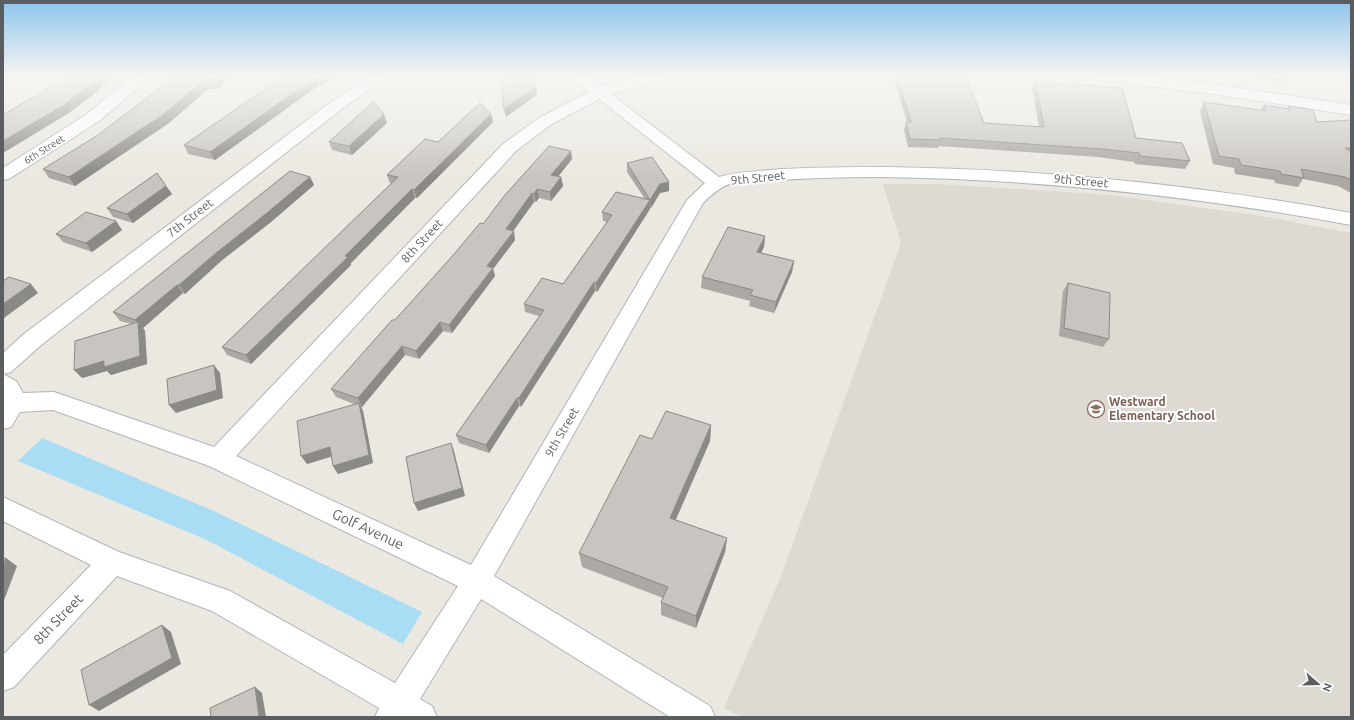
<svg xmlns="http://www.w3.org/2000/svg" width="1354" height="720" font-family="Ubuntu,sans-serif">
	<rect width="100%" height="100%" fill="#ebe8e1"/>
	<path fill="#ded9d3" d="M883 184H940L1112 195 1268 217 1351 233V717H742L724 708 781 576 901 243Z"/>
	<path fill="#a8ddf4" d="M42 438 216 512 422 612 403 644 207 540 18 461Z"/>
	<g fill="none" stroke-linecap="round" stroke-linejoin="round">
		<g stroke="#b2b4b7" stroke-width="2">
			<path id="minor" d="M132 76H148L131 94 99 121 9 179 3 180V168L87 114Z
				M371 76H388L339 111 40 346 11 372 3 374 16 381 23 393 54 392 214 447 504 143 539 118 589 92 571 76H588L602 87 639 76H670L668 79 611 94 719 177C735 172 752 172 769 170 809 167 848 167 887 167 1043 169 1198 185 1351 213V225C1195 196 1038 179 879 177 841 177 804 178 766 181 755 182 742 181 730 184 720 187 711 195 703 203L494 576 710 706 715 717H670L481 599 420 699 432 706 437 717H375L379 708 212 611 117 576 14 687 3 691V655L91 565 3 521V497L119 552 230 591 395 683 458 586 209 466 53 410 20 412 11 427 3 429V353L24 334 327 105ZM599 99 705 183 687 200 471 565 236 456 516 151 550 125Z
				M1093 76H1142L1214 84 1351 105V115L1214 94 1100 80 1095 79Z"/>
		</g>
		<use href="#minor" fill="#fff" fill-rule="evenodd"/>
	</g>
	<path fill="#aca9a5" d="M171 76H229L218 89H208L169 123 75 186 49 178 43 169 98 135 156 91Z
		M288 76H336L322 86 319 85 215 160 188 154 184 145Z
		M896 76H936L984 123 1039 127 1032 89 1035 81 1136 138 1190 161 1185 169 1135 164 1134 162 1098 157 939 146 938 148 908 147 904 130 906 122H907L895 83Z
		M1247 76H1286L1282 82 1247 77Z
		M1204 102 1261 110 1264 105 1287 109 1289 106 1317 122 1351 120V193L1338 186 1303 179 1298 187 1275 183 1274 180 1235 174 1234 168 1213 164 1200 111Z
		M491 114 493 122 417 198H415L351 263V265L251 364 227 355 222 347 392 184 390 183 387 175 438 142Z
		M387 123 352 155 332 150 329 142Z
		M572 159 558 177H561L563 186 551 201 539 198 536 202H534L513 231 515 240 493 269 495 276 452 333 443 331 419 359 405 355 362 407 361 406 363 411 373 463 338 474 333 466 331 457 307 464 354 404 336 397 331 389 483 224Z
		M627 163 669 182V191L660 193 651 208H650V209L597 292 595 291 521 407 519 406 489 453 459 443 456 435 539 316 525 312 524 304 563 284 607 222 603 221 602 212 645 199 627 172Z
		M310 177 314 185 271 222 221 261 185 294 183 293 143 328 145 331 147 364 111 375 107 371 82 378 131 324 120 321 113 312Z
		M166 186 172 194 133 223 113 217 107 208Z
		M116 221 122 230 92 252 63 242 56 234Z
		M765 236 764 247 761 253 794 261 792 272 774 313 749 306 750 301 701 288 702 277Z
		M1068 283 1109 339 1103 347 1059 336 1063 291Z
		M711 425 710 441 676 520 727 538 725 552 696 628 661 615V602L663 598 582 567 579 553 652 439Z"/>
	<path fill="#8c8a86" d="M99 76H111L98 91 69 113 3 153V141Z
		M218 76H229L218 89 213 81Z
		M321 76H336L322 86 319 78Z
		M316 77 319 85 215 160 210 152Z
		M204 80 208 89 169 123 75 186 69 177Z
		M536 87 537 95 506 117 504 109Z
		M384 114 387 123 352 155 349 146Z
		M491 114 493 122 417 198 414 190Z
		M571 151 572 159 552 184 551 175Z
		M310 177 314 185 271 222 221 261 185 294 179 285 216 253Z
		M561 177 563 186 551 201 550 192Z
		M669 182V191L660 193 651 208 650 200 660 184Z
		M166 186 172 194 133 223 127 214Z
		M412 189 415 198 351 263V265L251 364 246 355Z
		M537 189 539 198 536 202 534 194Z
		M532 193 534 202 508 238 506 229Z
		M650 200V209L597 292 596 283Z
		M116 221 122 230 92 252 86 243Z
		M514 231 515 240 493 269 495 276 452 333 449 325 487 266Z
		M765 236 764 247 756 263 757 252Z
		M794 261 792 272 774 313 776 302Z
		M594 282 595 291 521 407 519 398Z
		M31 284 38 293 4 318 3 317V304Z
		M177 285 183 293 143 328 145 331 147 364 111 375 107 371 82 378 74 370 104 361 139 324 135 320Z
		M440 322 443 331 419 359 416 351Z
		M402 346 405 355 362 407 358 398Z
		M214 365 220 373 223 398 176 413 169 405Z
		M517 398 519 406 489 453 486 445Z
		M359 403 363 411 373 463 338 474 333 466Z
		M711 425 710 441 670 532V518Z
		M451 443 454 451 465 496 418 511 414 503Z
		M330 447 335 455 307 464 301 456Z
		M727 538 725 552 696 628V616Z
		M6 558 17 566 3 603V567Z
		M162 625 171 632 181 664 99 711 89 705Z
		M255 687 262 693 266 717H259Z"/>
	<path fill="#c8c5c0" stroke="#8c8a86" d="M70 76H99L93 82 64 105 3 141V115L59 82 64 83Z
		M171 76H218L213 81 204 80 164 114 69 177 43 169 98 135 156 91Z
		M284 76 287 77 288 76H321L319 78 316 77 210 152 184 145Z
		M501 76H534L536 87 504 109Z
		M897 76H936L966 77 984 123 1044 127 1035 81 1122 88 1136 138 1182 143 1190 161 1140 156 1139 153 1102 149 940 138 941 140 910 139 906 122H911Z
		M373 102 384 114 349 146 329 142Z
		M1204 102 1266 111 1264 105 1290 109 1289 106 1313 110 1317 122 1351 120V148H1345L1351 152V180L1345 177 1301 169 1304 178 1281 174 1280 171 1241 165 1239 159 1219 156Z
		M480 103 491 114 414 190 412 189 345 256 348 257 246 355 222 347 398 177 387 175 425 139 438 142Z
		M549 146 571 151 551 175 561 177 550 192 537 189 534 194 532 193 506 229 514 231 487 266 493 268 449 325 440 322 416 351 402 346 358 398 331 389 392 320H395L455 253 480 223 483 224 505 195Z
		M652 157 669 182 660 184 650 200 627 163Z
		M290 171 310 177 267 213 216 253 179 285H177L135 320 113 312Z
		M157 173 166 186 127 214 107 208Z
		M616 192 650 200 596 283 594 282 519 398H517L486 445 456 435 544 310 524 304 542 278 563 284 612 215 602 212Z
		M86 212 116 221 86 243 56 234Z
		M728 227 765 236 757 252 794 261 776 302 750 295 753 290 702 277Z
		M9 277 31 284 3 304V281Z
		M1068 283 1110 293 1109 339 1064 328Z
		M138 322 140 356 104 367V361L74 370 75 341Z
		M214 365 217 390 169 405 167 379Z
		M359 403 369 455 333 466 330 447 301 456 297 421Z
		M666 411 711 425 670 518 727 538 696 616 661 602 668 587 579 553 640 435 652 439Z
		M451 443 462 488 414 503 406 457Z
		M6 558 3 567V559Z
		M162 625 172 658 89 705 81 670Z
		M255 687 259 717H211L210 708Z"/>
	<linearGradient id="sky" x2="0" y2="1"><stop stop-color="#8ec4ed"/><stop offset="0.43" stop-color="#f6f5f2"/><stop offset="1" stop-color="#f6f5f2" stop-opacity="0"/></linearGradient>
	<rect width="1354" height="177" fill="url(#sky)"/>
	<defs>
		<g id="school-ring" transform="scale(0.9)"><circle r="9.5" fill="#fff" stroke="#8d6e63" stroke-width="1.5"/><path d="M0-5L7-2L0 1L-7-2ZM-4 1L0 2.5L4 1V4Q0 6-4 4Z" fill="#8d6e63"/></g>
	</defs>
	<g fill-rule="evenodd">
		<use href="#school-ring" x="1096" y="409"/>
	</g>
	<g text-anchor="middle" stroke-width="4" stroke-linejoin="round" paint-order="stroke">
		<g font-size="10" fill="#5a5e60" stroke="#fff">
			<text transform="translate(44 149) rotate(-32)" y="4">6th Street</text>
		</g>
		<g font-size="12" fill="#5a5e60" stroke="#fff">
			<text transform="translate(758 178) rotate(-6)" y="4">9th Street</text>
			<text transform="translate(1081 181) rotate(5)" y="4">9th Street</text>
			<text transform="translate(190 218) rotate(-38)" y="4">7th Street</text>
			<text transform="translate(422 241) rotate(-47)" y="4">8th Street</text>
			<text transform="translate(562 432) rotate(-60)" y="4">9th Street</text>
		</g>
		<g font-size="12" font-weight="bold" fill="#785e54" stroke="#fff" text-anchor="start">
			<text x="1109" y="406">Westward<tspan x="1109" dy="14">Elementary School</tspan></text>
		</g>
		<g font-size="14" fill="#5a5e60" stroke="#fff">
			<text transform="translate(368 529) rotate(25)" y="5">Golf Avenue</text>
			<text transform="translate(58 619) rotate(-46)" y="5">8th Street</text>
		</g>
	</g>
	<rect width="1354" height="720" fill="none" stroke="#5a5e60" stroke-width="8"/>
	<g transform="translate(1318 684) rotate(110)" stroke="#ffffff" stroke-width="3" paint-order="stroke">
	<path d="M0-3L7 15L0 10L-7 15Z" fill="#5a5e60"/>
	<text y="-6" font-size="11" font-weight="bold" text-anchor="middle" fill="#5a5e60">N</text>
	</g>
</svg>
